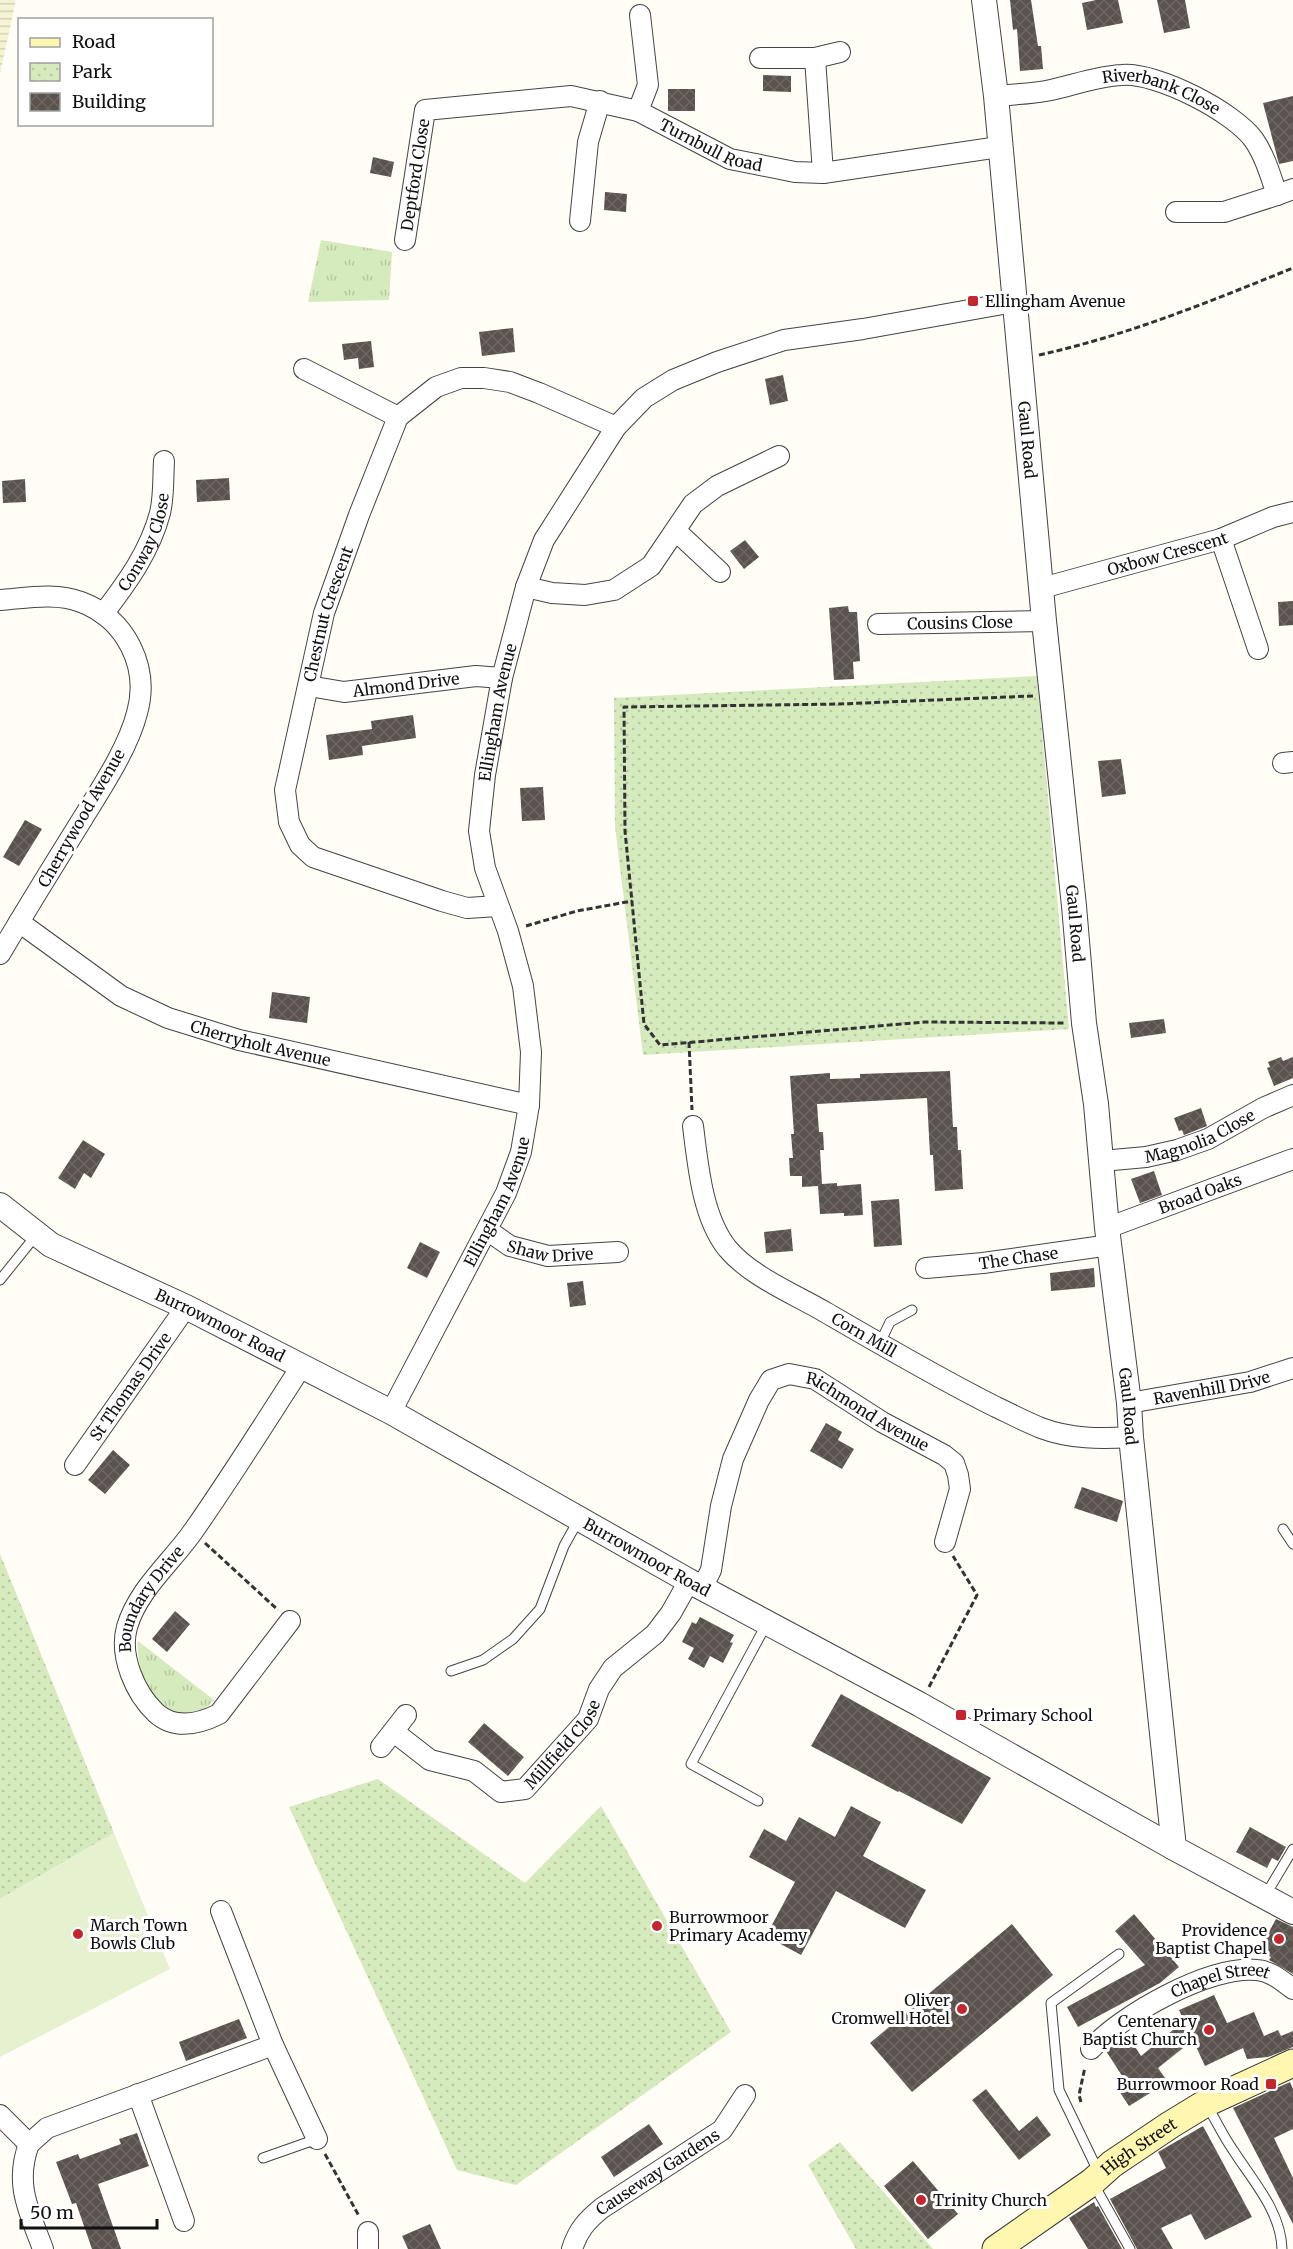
<svg xmlns="http://www.w3.org/2000/svg" width="1293" height="2249" font-family="Merriweather,serif">
	<defs>
		<pattern id="farmland-rules" width="6" height="5" patternUnits="userSpaceOnUse" patternTransform="scale(1.5)"><rect width="6" height="5" fill="#f6f3d4"/><path d="M0 2.5h6" fill="none" stroke="#d2cfb5"/></pattern>
		<pattern id="grass-tufts" width="24" height="20" patternUnits="userSpaceOnUse" patternTransform="scale(1.5)"><rect width="24" height="20" fill="#d5ebbd"/><path d="M3 7l-1-3M5 7V3M7 7l1-3M15 17l-1-3M17 17v-4M19 17l1-3" fill="none" stroke="#b6c8a1"/></pattern>
		<pattern id="park-dots" width="8" height="8" patternUnits="userSpaceOnUse" patternTransform="scale(1.5)"><rect width="8" height="8" fill="#d5ebbd"/><path d="M2 2h.1M6 6h.1" fill="none" stroke="#b6c8a1" stroke-width="1.8" stroke-linecap="round"/></pattern>
		<pattern id="building-cross-hatch" width="8" height="8" patternUnits="userSpaceOnUse" patternTransform="scale(1.5)"><rect width="8" height="8" fill="#5a524d"/><path d="M0 0l8 8M0 8l8-8" fill="none" stroke="#6d6662"/></pattern>
	</defs>
	<rect width="100%" height="100%" fill="#fffdf5"/>
	<path fill="url(#farmland-rules)" d="M0 0H16L0 74Z"/>
	<path fill="url(#grass-tufts)" d="M321 240 392 252 389 300 308 302Z
		M138 1641 214 1700C172 1746 134 1682 138 1641Z"/>
	<path fill="url(#park-dots)" d="M1037 676 1069 1029 643 1055 615 826 614 698Z
		M0 1554 114 1833 0 1899Z
		M378 1779 525 1883 601 1806 731 2032 516 2185 457 2170 289 1807Z
		M840 2142 933 2249H856L808 2165Z"/>
	<path fill="#e6f2cf" d="M114 1833 170 1969 0 2057V1899Z"/>
	<path fill="url(#building-cross-hatch)" d="M1010 0H1031L1038 46H1041L1043 69 1020 71 1017 29 1013 30Z
		M1096 0H1118L1123 23 1087 30 1082 3Z
		M1157 0H1185L1190 28 1164 33Z
		M763 75 791 76V92L763 91Z
		M668 89H695V111H668Z
		M1293 96V161L1279 164 1263 103Z
		M373 157 394 162 391 177 370 173Z
		M605 192 627 194 626 212 604 210Z
		M513 328 515 352 482 356 479 332Z
		M371 341 374 367 359 369 358 358 344 360 342 344Z
		M783 375 788 401 770 405 765 379Z
		M229 478 230 500 197 502 196 480Z
		M25 479 26 502 3 503 2 481Z
		M745 540 759 557 744 569 730 551Z
		M1293 601V625L1279 626 1278 602Z
		M848 606 849 612H857L860 661 853 662 854 679 834 680 829 608Z
		M413 715 416 738 362 746 363 755 329 760 326 735 372 729 371 721Z
		M1121 759 1126 794 1102 797 1098 761Z
		M543 787 545 820 522 821 520 788Z
		M25 820 42 829 19 866 3 857Z
		M272 992 310 997 307 1023 269 1018Z
		M1164 1019 1166 1033 1131 1038 1129 1023Z
		M1281 1057 1283 1061 1293 1057V1078L1274 1086 1267 1068 1270 1067 1268 1062Z
		M950 1071 953 1127H957L958 1150H961L963 1189 935 1191 933 1155H930L927 1098 817 1104 819 1132H823L824 1150H820L822 1184 837 1183V1186L861 1184 863 1215 844 1216V1213L820 1214 818 1186 802 1187V1176H790L789 1158H793L791 1134H794L790 1076 830 1073V1079L860 1078V1074Z
		M1201 1108 1207 1126 1184 1135 1182 1130 1179 1131 1174 1118Z
		M83 1140 105 1154 91 1178 84 1173 75 1189 58 1178Z
		M1154 1171 1162 1195 1140 1203 1131 1179Z
		M899 1199 902 1245 874 1247 871 1201Z
		M791 1229 793 1251 766 1253 764 1232Z
		M420 1242 440 1252 427 1278 407 1268Z
		M1094 1268 1095 1287 1051 1291 1050 1273Z
		M583 1281 586 1305 570 1307 567 1283Z
		M826 1423 842 1432 838 1440 854 1449 842 1469 810 1451Z
		M113 1450 130 1465 105 1494 88 1480Z
		M1082 1487 1123 1501 1117 1522 1074 1508Z
		M175 1611 190 1624 167 1652 152 1639Z
		M700 1617 734 1635 730 1642 733 1643 723 1663 710 1656 704 1668 688 1659 694 1648 682 1642 692 1622 696 1624Z
		M841 1694 991 1778 962 1824 899 1791 898 1792 811 1746Z
		M484 1723 524 1757 508 1776 468 1742Z
		M851 1806 881 1822 863 1856 926 1890 905 1928 836 1891 801 1955 766 1936 795 1882 749 1857 764 1829 786 1841 799 1817 835 1837Z
		M1250 1827 1286 1847 1278 1861 1272 1858 1267 1868 1236 1852Z
		M1134 1914 1179 1967 1160 1983 1078 2027 1067 2007 1145 1965 1115 1931Z
		M1276 1919 1293 1927V1974L1269 1960 1271 1957 1259 1950Z
		M1012 1924 1053 1975 912 2092 870 2043Z
		M1214 1995 1227 2023 1254 2012 1264 2036 1278 2030 1281 2036 1293 2031V2047L1268 2057 1247 2059 1243 2048 1205 2066 1193 2040 1158 2068 1168 2082 1129 2106 1117 2088 1126 2082 1106 2051 1127 2034 1141 2056 1184 2021 1179 2010Z
		M239 2019 247 2038 186 2061 179 2042Z
		M1290 2082 1293 2089V2129L1274 2138 1293 2178V2224L1233 2108Z
		M986 2089 1019 2131 1037 2116 1051 2135 1019 2160 972 2100Z
		M649 2124 663 2144 614 2177 601 2157Z
		M1203 2126 1252 2217 1205 2240 1191 2214 1161 2228 1173 2249H1137L1110 2199 1166 2168 1158 2152Z
		M137 2133 149 2166 98 2184 121 2249H92L76 2203 72 2204 56 2162 78 2154 80 2159 121 2144 119 2139Z
		M913 2161 958 2214 928 2239 884 2186Z
		M1094 2202 1096 2207 1098 2206 1122 2249H1088L1069 2218Z
		M430 2224 441 2249H408L402 2236Z"/>
	<g fill="none" stroke-linecap="round" stroke-linejoin="round">
		<g stroke="#444" stroke-width="11">
			<path id="service" d="M0 1280 37 1234
				M880 1343 890 1322 912 1310
				M1283 1529 1293 1544
				M451 1671 483 1660 513 1639 540 1609 564 1546 579 1519
				M758 1801 691 1764 766 1625
				M1265 1896 1293 1849
				M1207 2106C1216 2120 1223 2136 1233 2150 1252 2180 1281 2211 1282 2249
				M263 2158 317 2139
				M1098 2171 1059 2090 1051 2003 1119 1954
				M1093 2183 1130 2249"/>
		</g>
		<g stroke="#444" stroke-width="22">
			<g id="minor">
				<path d="M760 58H815L840 52"/>
				<path d="M815 58 823 173"/>
				<path id="s1" d="M996 96C1014 94 1033 94 1051 90 1074 85 1098 76 1122 75 1157 72 1234 112 1254 140 1265 156 1271 177 1277 195L1293 189"/>
				<path d="M638 111 648 85 640 15"/>
				<path d="M1176 212H1224L1277 195"/>
				<path d="M580 221 588 142 600 101"/>
				<path id="s2" d="M405 240 425 110 571 96 638 111 730 159 795 172 823 173 999 147"/>
				<path d="M304 369 398 417"/>
				<path d="M676 531 720 572"/>
				<path d="M1221 539 1258 649"/>
				<path d="M526 587 552 593 585 595 614 590 651 566 693 504 717 486 779 456"/>
				<path id="s3" d="M1042 588 1221 539 1273 517 1293 512"/>
				<path d="M0 600C26 598 56 592 81 602 126 619 150 667 137 713 128 748 102 787 83 818 55 863 27 908 0 954"/>
				<path id="s4" d="M103 614C127 583 150 551 160 513 164 497 163 478 164 461"/>
				<path id="s5" d="M878 624 1044 621"/>
				<path id="s6" d="M309 686 344 692 476 676 502 678"/>
				<path d="M1283 763 1293 762"/>
				<path id="s7" d="M498 906 467 908 442 901 313 857 300 845 289 822 285 790 324 613 359 515 398 417 436 387 461 378H484L510 382 539 393 616 427"/>
				<path id="s8" d="M19 922 121 996 168 1018 239 1040 529 1105"/>
				<path id="s9" d="M693 1126C698 1165 702 1216 727 1248 750 1276 794 1294 825 1312 882 1345 938 1378 996 1407 1011 1414 1026 1422 1041 1428 1070 1439 1101 1439 1131 1437"/>
				<path id="s10" d="M1102 1161 1146 1157 1177 1150 1208 1139 1263 1108 1293 1095"/>
				<path id="s11" d="M1107 1228 1293 1159"/>
				<path id="s12" d="M487 1230 510 1246 548 1256 618 1252"/>
				<path id="s13" d="M926 1268 983 1263 1110 1245"/>
				<path id="s14" d="M1129 1403 1250 1382 1293 1368"/>
				<path id="s15" d="M391 1412 506 1193 521 1152 529 1105 531 1052 523 986 508 931 485 868 479 831 485 775 502 678 526 587 544 540 616 427 644 398 673 380 717 362 784 340 863 329 1014 302"/>
				<path id="s16" d="M75 1465 186 1307"/>
				<path id="s17" d="M702 1588 711 1570 721 1506 733 1459 759 1400 771 1380 789 1374 815 1379 882 1422 944 1455 954 1463 958 1475 960 1489 945 1542"/>
				<path id="s18" d="M290 1621 219 1714C199 1724 175 1730 156 1713 135 1693 119 1656 127 1627 138 1589 172 1562 194 1530 231 1477 266 1421 301 1367"/>
				<path id="s19" d="M394 1732 430 1760 474 1771 501 1792 525 1789 588 1719 599 1689 613 1668 655 1634 671 1613 689 1581"/>
				<path d="M381 1747 406 1715"/>
				<path d="M221 1911 273 2045 317 2139"/>
				<path id="s20" d="M1091 2049C1121 2015 1210 1965 1257 1970 1271 1971 1282 1981 1293 1989"/>
				<path d="M138 2094 184 2221"/>
				<path d="M0 2115 29 2144C14 2184 29 2211 43 2249"/>
				<path d="M29 2144 47 2128 273 2045"/>
				<path d="M368 2232V2249"/>
				<path id="s21" d="M572 2249C578 2230 587 2220 602 2208L722 2130 745 2095"/>
			</g>
		</g>
		<g stroke="#444" stroke-width="26">
			<g id="tertiary">
				<path id="s22" d="M984 0 996 96 1044 621 1074 906 1084 1023 1096 1104 1107 1228 1129 1403 1131 1437 1174 1848"/>
				<path id="s23" d="M0 1205 51 1245 186 1307 391 1412 689 1581 919 1704 1174 1848 1293 1912"/>
			</g>
		</g>
		<g stroke="#333" stroke-width="29">
			<g id="secondary">
				<path id="s24" d="M996 2249 1092 2182 1112 2164 1170 2125 1206 2103 1293 2063"/>
			</g>
		</g>
		<path stroke="#333" stroke-width="3" stroke-dasharray="6 3" stroke-linecap="butt" d="M1039 355C1126 336 1211 301 1293 268
			M1033 696 839 704 624 707 625 831 644 1024 660 1045 925 1022 1064 1023
			M526 926 577 911 632 901
			M689 1042 692 1110
			M205 1543 278 1610
			M929 1687 977 1595 953 1556
			M1081 2102 1079 2095 1085 2067
			M325 2154 359 2216"/>
		<use href="#service" stroke="#fff" stroke-width="9"/>
		<use href="#minor" stroke="#fff" stroke-width="20"/>
		<use href="#tertiary" stroke="#fff" stroke-width="24"/>
		<use href="#secondary" stroke="#fff6b0" stroke-width="27"/>
	</g>
	<g fill="#c4262e" stroke="#fff" stroke-width="2">
		<rect x="967" y="295" width="12" height="12" rx="3"/>
		<rect x="955" y="1709" width="12" height="12" rx="3"/>
		<circle cx="657" cy="1926" r="6"/>
		<circle cx="78" cy="1934" r="6"/>
		<circle cx="1279" cy="1939" r="6"/>
		<circle cx="962" cy="2009" r="6"/>
		<circle cx="1209" cy="2030" r="6"/>
		<rect x="1265" y="2078" width="12" height="12" rx="3"/>
		<circle cx="921" cy="2200" r="6"/>
	</g>
	<g text-anchor="middle" stroke-width="6" stroke-linejoin="round" paint-order="stroke">
		<g font-size="16" fill="#111" stroke="#fff">
			<text dy="6" stroke="none"><textPath href="#s1" startOffset="170">Riverbank Close</textPath></text>
			<text dy="6" stroke="none"><textPath href="#s2" startOffset="428">Turnbull Road</textPath></text>
			<text dy="6" stroke="none"><textPath href="#s2" startOffset="66">Deptford Close</textPath></text>
			<text dy="6" stroke="none"><textPath href="#s22" startOffset="442">Gaul Road</textPath></text>
			<text dy="6" stroke="none"><textPath href="#s4" startOffset="84">Conway Close</textPath></text>
			<text dy="6" stroke="none"><textPath href="#s3" startOffset="130">Oxbow Crescent</textPath></text>
			<text dy="6" stroke="none"><textPath href="#s7" startOffset="450">Chestnut Crescent</textPath></text>
			<text dy="6" stroke="none"><textPath href="#s5" startOffset="82">Cousins Close</textPath></text>
			<text dy="6" stroke="none"><textPath href="#s6" startOffset="98">Almond Drive</textPath></text>
			<text dy="6" stroke="none"><textPath href="#s15" startOffset="740">Ellingham Avenue</textPath></text>
			<text transform="translate(81 818) rotate(-60)" y="6">Cherrywood Avenue</text>
			<text dy="6" stroke="none"><textPath href="#s22" startOffset="928">Gaul Road</textPath></text>
			<text dy="6" stroke="none"><textPath href="#s8" startOffset="274">Cherryholt Avenue</textPath></text>
			<text dy="6" stroke="none"><textPath href="#s10" startOffset="102">Magnolia Close</textPath></text>
			<text dy="6" stroke="none"><textPath href="#s11" startOffset="99">Broad Oaks</textPath></text>
			<text dy="6" stroke="none"><textPath href="#s15" startOffset="236">Ellingham Avenue</textPath></text>
			<text dy="6" stroke="none"><textPath href="#s12" startOffset="69">Shaw Drive</textPath></text>
			<text dy="6" stroke="none"><textPath href="#s13" startOffset="93">The Chase</textPath></text>
			<text dy="6" stroke="none"><textPath href="#s23" startOffset="252">Burrowmoor Road</textPath></text>
			<text dy="6" stroke="none"><textPath href="#s9" startOffset="291">Corn Mill</textPath></text>
			<text dy="6" stroke="none"><textPath href="#s16" startOffset="96">St Thomas Drive</textPath></text>
			<text dy="6" stroke="none"><textPath href="#s14" startOffset="84">Ravenhill Drive</textPath></text>
			<text dy="6" stroke="none"><textPath href="#s22" startOffset="1414">Gaul Road</textPath></text>
			<text dy="6" stroke="none"><textPath href="#s17" startOffset="328">Richmond Avenue</textPath></text>
			<text dy="6" stroke="none"><textPath href="#s23" startOffset="738">Burrowmoor Road</textPath></text>
			<text dy="6" stroke="none"><textPath href="#s18" startOffset="314">Boundary Drive</textPath></text>
			<text dy="6" stroke="none"><textPath href="#s19" startOffset="208">Millfield Close</textPath></text>
			<text dy="6" stroke="none"><textPath href="#s20" startOffset="150">Chapel Street</textPath></text>
			<text dy="6" stroke="none"><textPath href="#s24" startOffset="176">High Street</textPath></text>
			<text dy="6" stroke="none"><textPath href="#s21" startOffset="118">Causeway Gardens</textPath></text>
		</g>
		<g font-size="16" fill="#111" stroke="#fff" text-anchor="start">
			<text x="985" y="307">Ellingham Avenue</text>
			<text x="973" y="1721">Primary School</text>
			<text x="669" y="1923">Burrowmoor<tspan x="669" dy="18">Primary Academy</tspan></text>
			<text x="90" y="1931">March Town<tspan x="90" dy="18">Bowls Club</tspan></text>
			<text x="1267" y="1936" text-anchor="end">Providence<tspan x="1267" dy="18">Baptist Chapel</tspan></text>
			<text x="950" y="2006" text-anchor="end">Oliver<tspan x="950" dy="18">Cromwell Hotel</tspan></text>
			<text x="1197" y="2027" text-anchor="end">Centenary<tspan x="1197" dy="18">Baptist Church</tspan></text>
			<text x="1259" y="2090" text-anchor="end">Burrowmoor Road</text>
			<text x="933" y="2206">Trinity Church</text>
		</g>
	</g>
	<rect x="18" y="18" width="195" height="108" fill="#ffffff" stroke="#a0a0a0" stroke-width="1.5"/>
	<rect x="30" y="38" width="30" height="9" fill="#fff6b0" stroke="#a0a0a0" stroke-width="1.5"/>
	<text x="72" y="48" font-size="18" fill="#111111">Road</text>
	<rect x="30" y="63" width="30" height="18" fill="url(#park-dots)" stroke="#a0a0a0" stroke-width="1.5"/>
	<text x="72" y="78" font-size="18" fill="#111111">Park</text>
	<rect x="30" y="93" width="30" height="18" fill="url(#building-cross-hatch)" stroke="#a0a0a0" stroke-width="1.5"/>
	<text x="72" y="108" font-size="18" fill="#111111">Building</text>
	<path d="M21 2219v9h136v-9" fill="none" stroke="#111111" stroke-width="3"/>
	<text x="30" y="2219" font-size="18" fill="#111111" stroke="#ffffff" stroke-width="4.5" paint-order="stroke">50 m</text>
</svg>
